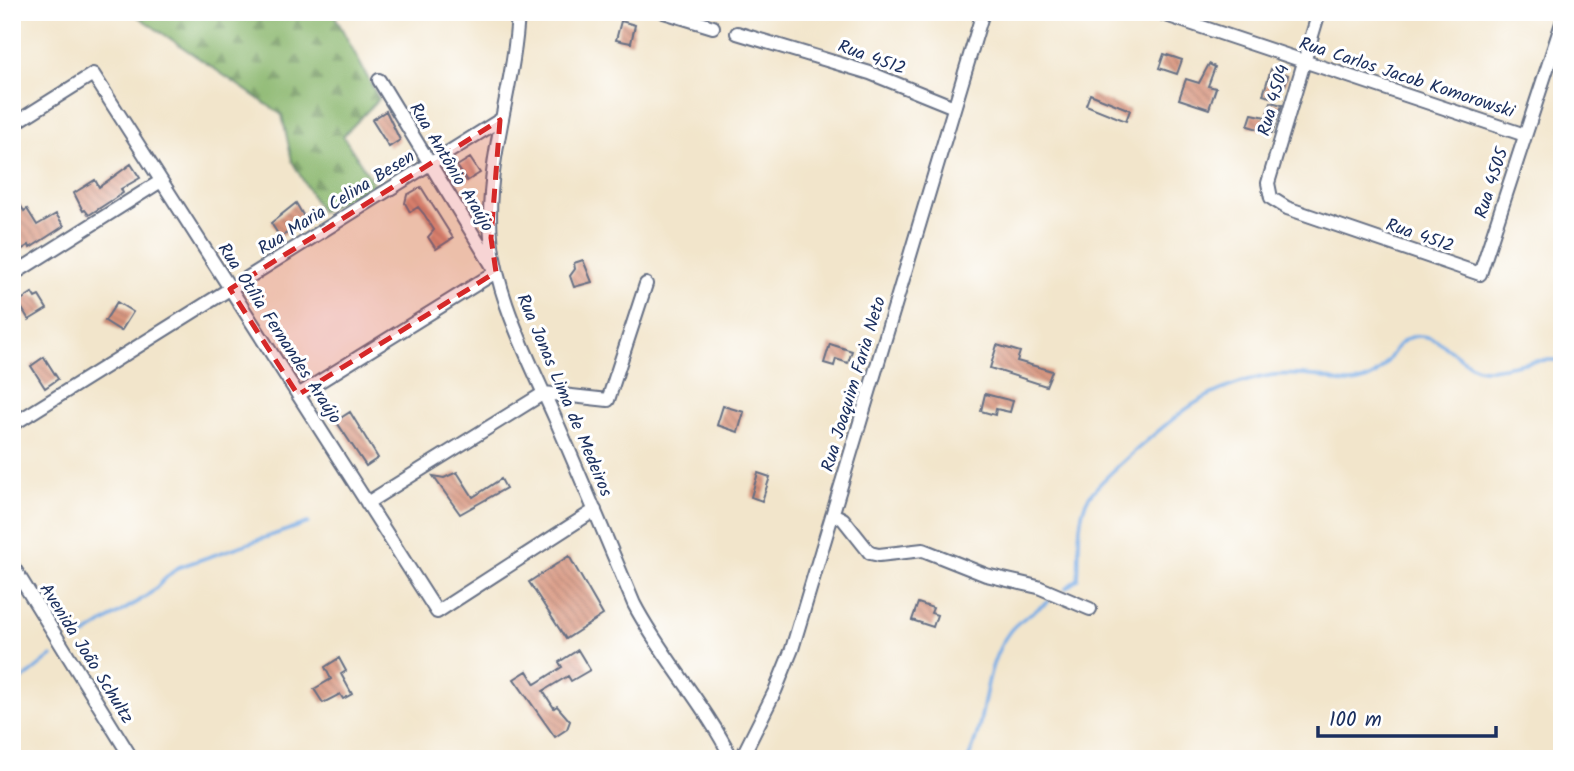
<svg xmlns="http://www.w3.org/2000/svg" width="1574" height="771" font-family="Kalam,sans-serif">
	<defs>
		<pattern id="forest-firs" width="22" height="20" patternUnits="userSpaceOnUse" patternTransform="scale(1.75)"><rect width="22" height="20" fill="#8bb76e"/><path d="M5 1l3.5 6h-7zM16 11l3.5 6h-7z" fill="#71955e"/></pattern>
		<pattern id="building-back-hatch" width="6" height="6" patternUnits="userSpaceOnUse" patternTransform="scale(1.75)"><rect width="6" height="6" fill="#d8957e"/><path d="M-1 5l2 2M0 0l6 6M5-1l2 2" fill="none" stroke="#ae7a6a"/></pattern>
	</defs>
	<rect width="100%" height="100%" fill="#fff"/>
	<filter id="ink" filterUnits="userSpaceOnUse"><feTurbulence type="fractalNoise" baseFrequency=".0143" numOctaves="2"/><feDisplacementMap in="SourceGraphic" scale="14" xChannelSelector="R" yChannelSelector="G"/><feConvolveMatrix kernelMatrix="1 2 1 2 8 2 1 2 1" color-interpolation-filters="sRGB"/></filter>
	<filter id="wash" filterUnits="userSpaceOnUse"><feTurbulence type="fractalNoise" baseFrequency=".00686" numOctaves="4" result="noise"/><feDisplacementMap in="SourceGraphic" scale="28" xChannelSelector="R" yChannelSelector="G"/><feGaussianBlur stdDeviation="1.57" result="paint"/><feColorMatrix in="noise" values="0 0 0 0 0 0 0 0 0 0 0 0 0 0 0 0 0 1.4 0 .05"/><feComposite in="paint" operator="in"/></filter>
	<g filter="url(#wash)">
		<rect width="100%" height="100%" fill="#f2e5cb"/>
		<path fill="url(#forest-firs)" stroke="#537366" stroke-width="2" d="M136 12H333L379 99 343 136 374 184 321 212 292 161 282 115 137 16Z"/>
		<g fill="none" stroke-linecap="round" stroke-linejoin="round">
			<path stroke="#77ace5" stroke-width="3.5" d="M1066 588 1078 579C1080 556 1076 521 1087 500 1097 481 1173 417 1194 404 1214 391 1245 380 1268 376 1282 373 1302 375 1316 376 1330 378 1343 386 1358 382 1392 375 1389 343 1412 337 1438 330 1456 361 1478 368 1497 373 1535 356 1562 361
				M78 640C100 624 123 611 145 597 157 590 165 576 179 567L308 523
				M12 688 52 656
				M968 759C988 718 981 669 1010 631 1019 619 1037 610 1049 601"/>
		</g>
		<g id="blocks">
			<path fill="url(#building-back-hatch)" d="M621 21 635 25 631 43 616 40Z
				M1164 54 1182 60 1177 74 1159 68Z
				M1209 64 1215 67 1208 86 1216 88 1209 109 1179 99 1186 79 1199 83Z
				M1271 69 1288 75 1285 85 1279 83 1274 98 1263 95Z
				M1090 94 1130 110 1126 121 1086 105Z
				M1271 102 1282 105 1272 133 1248 126 1252 114 1266 117Z
				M386 111 400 140 389 147 372 120Z
				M470 158 480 173 467 181 457 166Z
				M131 164 140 178 121 189 123 193 89 215 85 210 83 211 74 193 95 180 99 187Z
				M421 187 453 238 436 249 428 237 434 230 424 214 418 207 410 212 405 203 407 195Z
				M19 203 24 211 27 209 37 225 56 214 64 226 30 248 29 245 16 253 12 246V208Z
				M296 203 307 222 280 237 271 223Z
				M583 260 592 282 574 287 570 276 575 269 574 263Z
				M32 293 35 298 39 296 47 309 29 320 18 302Z
				M117 302 133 312 121 331 105 321Z
				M830 344 852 351 848 363 836 359 834 366 824 363Z
				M997 345 1020 352 1017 361 1052 371 1046 386 990 368Z
				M44 357 58 379 45 388 31 366Z
				M985 394 1013 401 1010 412 996 409 995 415 981 411Z
				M723 406 744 412 738 432 717 425Z
				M350 412 378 458 366 466 336 421Z
				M457 472 473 497 501 479 506 488 460 514 433 476 444 478Z
				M758 473 770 477 762 501 751 497Z
				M569 556 603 615 566 639 529 582Z
				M918 603 933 608 931 613 937 615 933 627 912 620Z
				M578 650 590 670 571 681 568 676 543 691 554 708 557 706 570 721 567 729 555 737 514 679 527 671 535 684 562 667 559 662Z
				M339 658 346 671 341 674 352 694 343 699 340 694 323 703 314 689 331 679 325 667Z"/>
		</g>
	</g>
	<g filter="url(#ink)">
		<use href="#blocks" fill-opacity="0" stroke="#666f84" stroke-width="2"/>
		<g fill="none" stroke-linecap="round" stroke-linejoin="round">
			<g stroke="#666f84" stroke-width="16">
				<path id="street" d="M518 12C515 82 490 147 490 217 490 287 527 355 555 418 582 480 608 542 634 604 662 658 705 704 732 759
					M664 12 713 27
					M1157 12 1525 135
					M1319 12 1268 183 1271 198 1287 208 1480 274 1562 23
					M737 33 870 73 954 107
					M12 125 93 74 437 612 595 510
					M12 275 161 181
					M298 395 496 272 379 80
					M12 425 500 120
					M367 503 544 393 608 400 646 284
					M833 514 843 519 870 553 879 555 923 550 986 575 1038 587 1090 609
					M12 565 132 759
					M741 759 775 691 792 649 983 12"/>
			</g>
			<use href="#street" stroke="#fff" stroke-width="12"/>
		</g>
	</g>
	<path fill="#d62828" fill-opacity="0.2" stroke="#d62828" stroke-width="5" stroke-dasharray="14 9" stroke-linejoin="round" d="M500 120 491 238 496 272 298 395 230 289Z"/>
	<g text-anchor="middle" stroke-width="6" stroke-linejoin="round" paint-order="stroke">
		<g font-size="18" fill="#1b2f5e" stroke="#fff">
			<text transform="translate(872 57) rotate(20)" y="6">Rua 4512</text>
			<text transform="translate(1407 77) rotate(18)" y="6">Rua Carlos Jacob Komorowski</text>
			<text transform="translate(1273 100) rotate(-74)" y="6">Rua 4504</text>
			<text transform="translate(452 167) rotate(59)" y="6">Rua Antônio Araújo</text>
			<text transform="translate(1491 183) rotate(-72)" y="6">Rua 4505</text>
			<text transform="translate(336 202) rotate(-32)" y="6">Rua Maria Celina Besen</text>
			<text transform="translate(1420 235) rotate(19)" y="6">Rua 4512</text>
			<text transform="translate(280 333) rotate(57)" y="6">Rua Otília Fernandes Araújo</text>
			<text transform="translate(853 384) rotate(-73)" y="6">Rua Joaquim Faria Neto</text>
			<text transform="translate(565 395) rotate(67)" y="6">Rua Jonas Lima de Medeiros</text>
			<text transform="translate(87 653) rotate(58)" y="6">Avenida João Schultz</text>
		</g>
	</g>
	<rect width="1574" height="771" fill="none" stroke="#fff" stroke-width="42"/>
	<path d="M1318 726v10h178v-10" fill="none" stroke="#1b2f5e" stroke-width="3.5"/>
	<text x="1329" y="726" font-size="21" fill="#1b2f5e" stroke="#ffffff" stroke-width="5" paint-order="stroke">100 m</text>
</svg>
